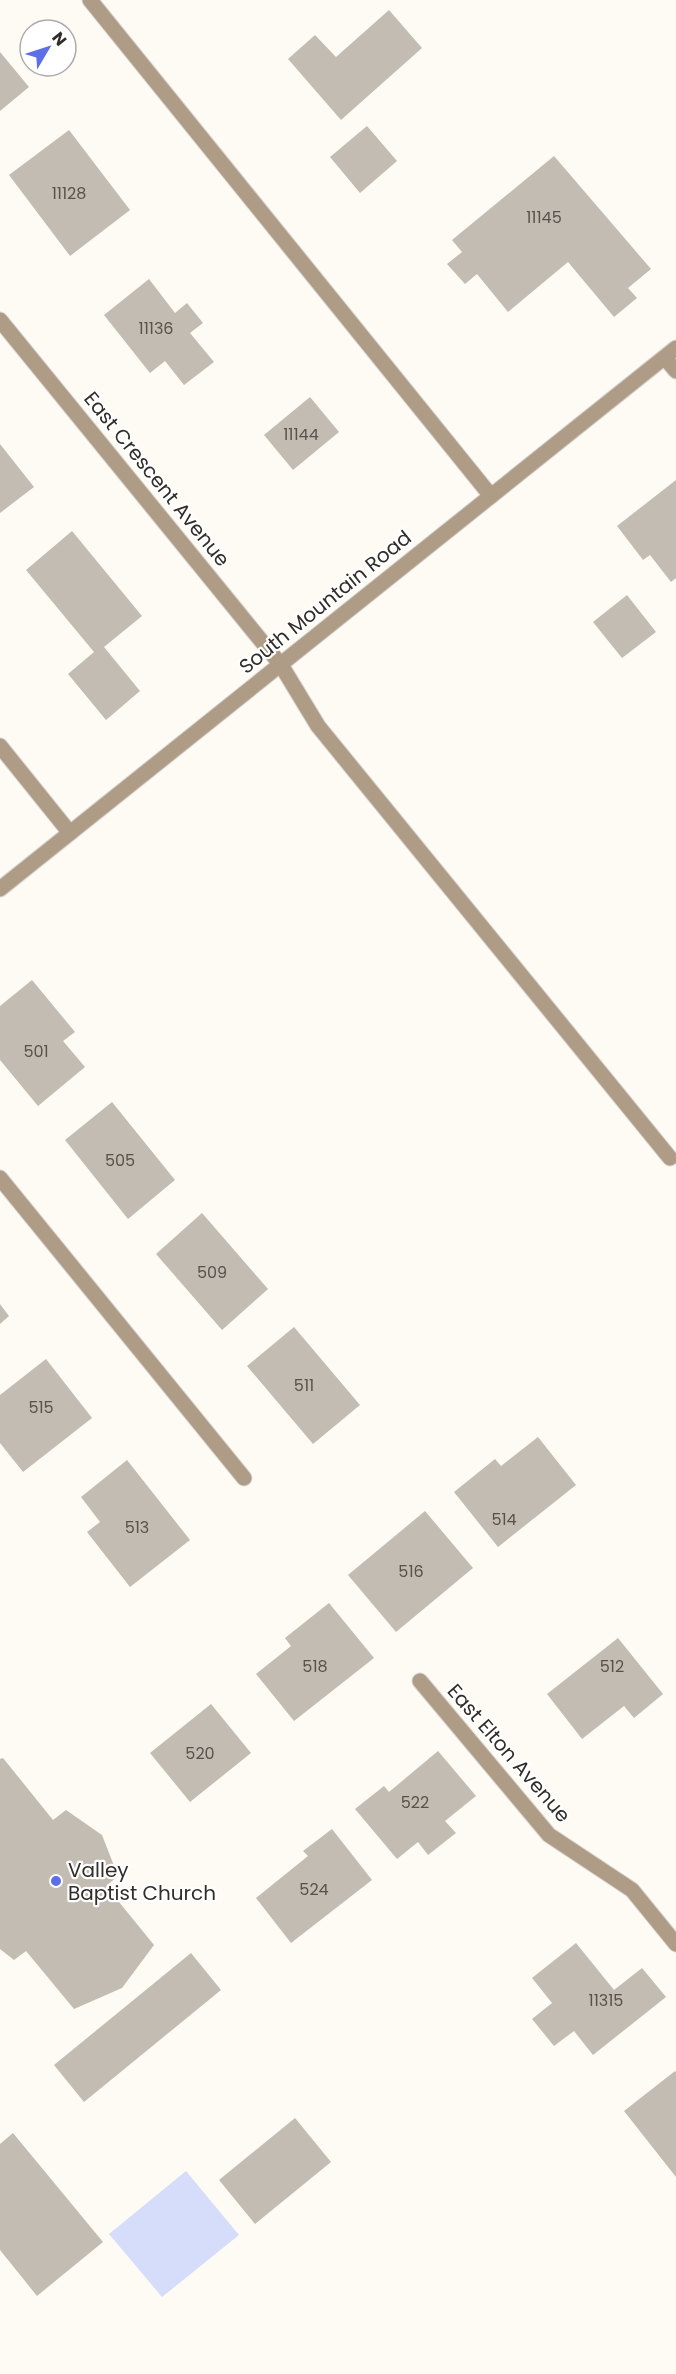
<svg xmlns="http://www.w3.org/2000/svg" width="676" height="2374" font-family="Poppins,sans-serif">
	<rect width="100%" height="100%" fill="#fefaf4"/>
	<path fill="#d5ddfb" d="M186 2171 239 2235 162 2297 109 2234Z"/>
	<path fill="#c3bcb3" d="M389 10 422 48 341 120 288 59 315 35 336 57Z
		M0 52 29 87 0 111Z
		M367 126 397 161 360 193 330 157Z
		M69 130 130 210 70 256 9 175Z
		M554 156 651 269 628 288 637 298 614 317 568 262 508 312 477 274 465 284 447 264 462 252 452 240Z
		M149 279 175 313 187 303 203 323 190 333 214 362 184 385 165 361 150 373 104 315Z
		M310 397 339 432 293 470 264 435Z
		M0 444 34 487 0 513Z
		M676 480V578L671 582 650 555 643 560 617 526Z
		M72 531 142 616 104 647 140 691 106 720 68 674 94 652 26 570Z
		M627 595 656 632 622 658 593 622Z
		M32 980 75 1032 63 1041 85 1067 38 1106 0 1060V1006Z
		M112 1102 175 1180 128 1219 65 1140Z
		M202 1213 268 1289 222 1330 156 1254Z
		M0 1304 9 1316 0 1324Z
		M294 1327 360 1405 313 1444 247 1366Z
		M46 1359 92 1418 23 1472 0 1443V1395Z
		M538 1437 576 1485 498 1547 454 1492 495 1459 501 1466Z
		M127 1460 190 1540 130 1587 87 1532 100 1522 81 1497Z
		M425 1511 473 1568 396 1632 348 1575Z
		M329 1603 374 1658 294 1721 256 1674 291 1646 285 1638Z
		M618 1638 663 1694 634 1718 624 1706 582 1739 547 1694Z
		M211 1704 251 1753 190 1802 150 1753Z
		M438 1751 476 1796 445 1821 456 1833 428 1855 418 1842 397 1859 355 1809 384 1786 389 1792Z
		M3 1758 53 1820 66 1810 102 1835 118 1876 106 1886 154 1945 122 1988 74 2009 26 1951 14 1960 0 1949V1759Z
		M332 1829 372 1880 291 1943 256 1898 308 1856 303 1851Z
		M576 1943 614 1990 642 1968 666 1997 593 2055 574 2031 554 2046 532 2019 552 2003 532 1978Z
		M191 1953 221 1990 84 2102 54 2065Z
		M675 2071 676 2072V2177L624 2111Z
		M295 2118 331 2162 255 2224 219 2180Z
		M13 2133 103 2242 37 2296 0 2250V2144Z"/>
	<g fill="none" stroke-linecap="round" stroke-linejoin="round">
		<g stroke="#d9d5d0" stroke-width="17">
			<path id="service" d="M90 0 491 496
				M281 665 318 726 670 1158
				M0 746 70 833"/>
		</g>
		<g stroke="#d9d5d0" stroke-width="17">
			<path id="minor" d="M0 320 281 665
				M665 358 676 371
				M0 889 676 348
				M0 1178 244 1478
				M420 1681 549 1835 632 1890 676 1944"/>
		</g>
		<use href="#service" stroke="#ae9c86" stroke-width="15"/>
		<use href="#minor" stroke="#ae9c86" stroke-width="15"/>
	</g>
	<circle fill="#5c6fe6" stroke="#fff" stroke-width="2" cx="56" cy="1881" r="6"/>
	<g text-anchor="middle" stroke-width="4.5" stroke-linejoin="round" paint-order="stroke">
		<g font-size="16" fill="#56524c">
			<text x="69" y="199">11128</text>
			<text x="544" y="223">11145</text>
			<text x="156" y="334">11136</text>
			<text x="301" y="440">11144</text>
			<text x="36" y="1057">501</text>
			<text x="120" y="1166">505</text>
			<text x="212" y="1278">509</text>
			<text x="304" y="1391">511</text>
			<text x="41" y="1413">515</text>
			<text x="504" y="1525">514</text>
			<text x="137" y="1533">513</text>
			<text x="411" y="1577">516</text>
			<text x="315" y="1672">518</text>
			<text x="612" y="1672">512</text>
			<text x="200" y="1759">520</text>
			<text x="415" y="1808">522</text>
			<text x="314" y="1895">524</text>
			<text x="606" y="2006">11315</text>
		</g>
		<g font-size="20" fill="#312e2a" stroke="#fff">
			<text transform="translate(157 479) rotate(51)" y="7">East Crescent Avenue</text>
			<text transform="translate(325 602) rotate(-39)" y="7">South Mountain Road</text>
			<text transform="translate(509 1753) rotate(49)" y="7">East Elton Avenue</text>
		</g>
		<g font-size="20" fill="#312e2a" stroke="#fff" text-anchor="start">
			<text x="68" y="1877">Valley<tspan x="68" dy="23">Baptist Church</tspan></text>
		</g>
	</g>
	<g transform="translate(48 48) rotate(51)"><circle r="28" fill="#ffffff" stroke="#adabaa" stroke-width="1.5"/>
	<path d="M0-4.5L10 22L0 15L-10 22Z" fill="#5c6fe6"/>
	<text y="-9" font-size="16" font-weight="bold" text-anchor="middle" fill="#312e2a">N</text>
	</g>
</svg>
